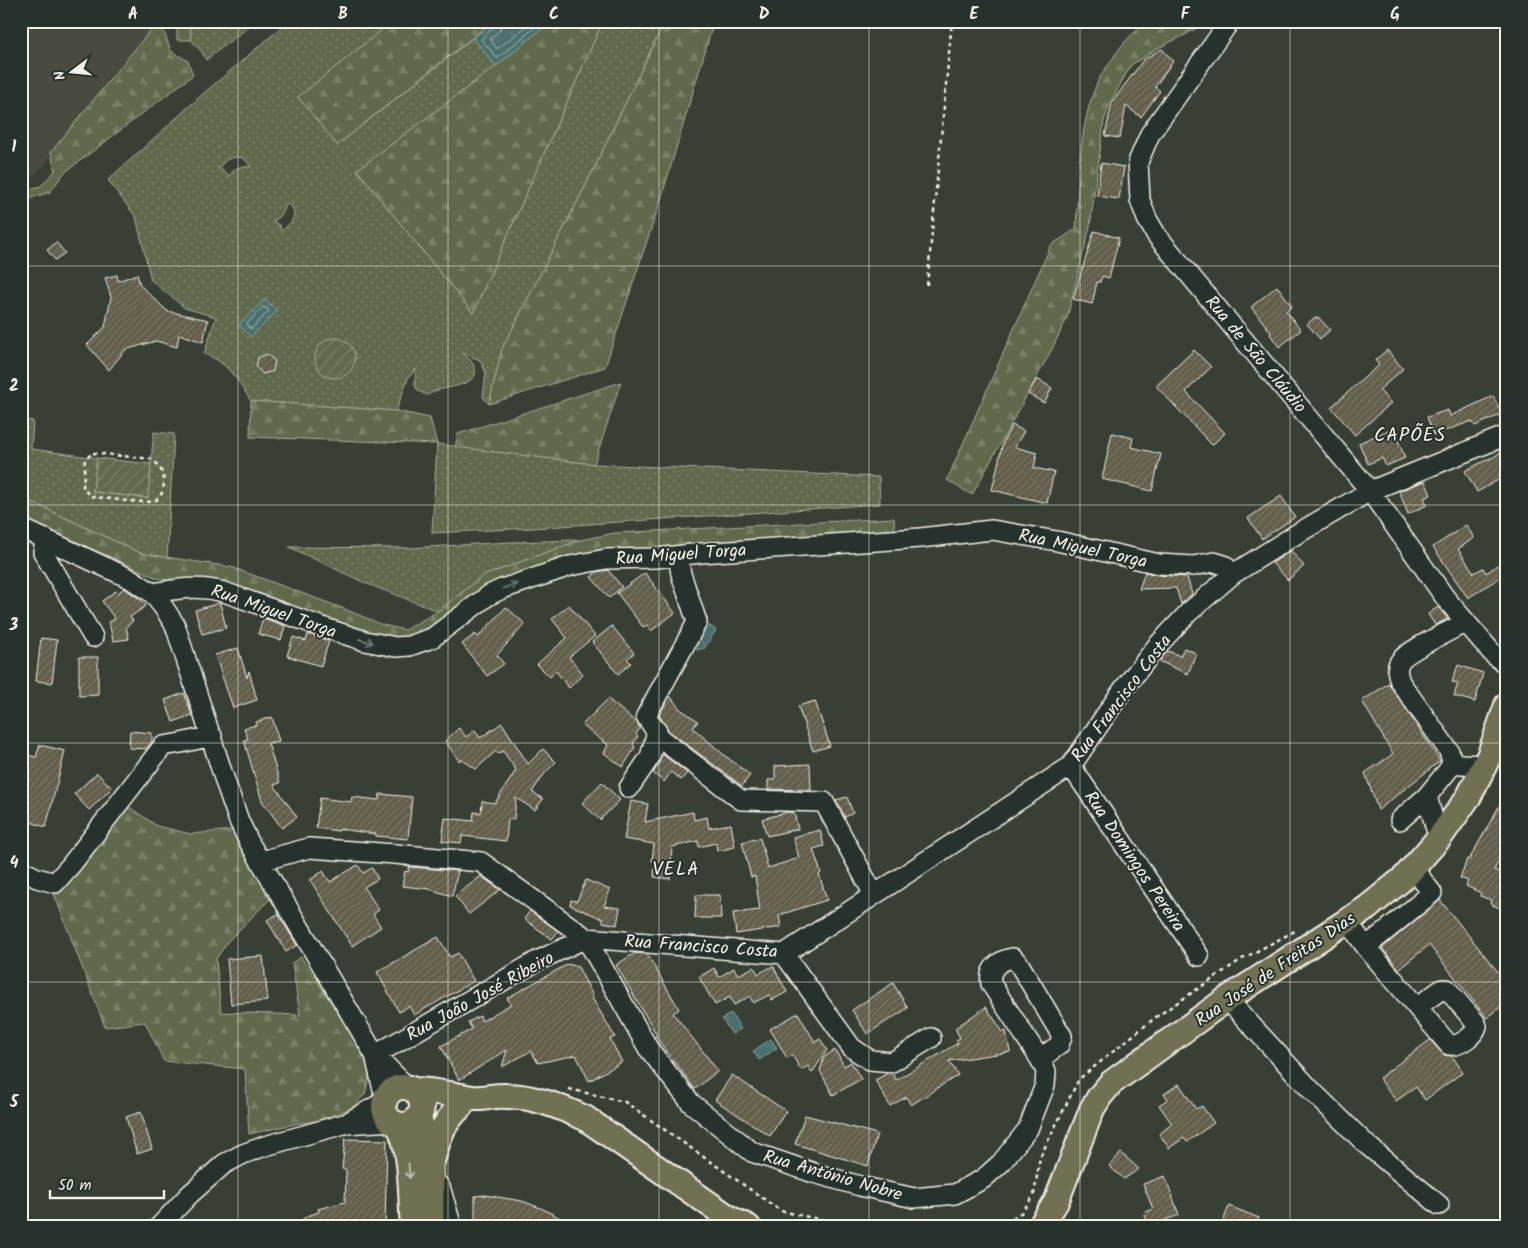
<svg xmlns="http://www.w3.org/2000/svg" width="1528" height="1248" font-family="Kalam,sans-serif">
	<defs>
		<pattern id="grass-dots" width="8" height="8" patternUnits="userSpaceOnUse" patternTransform="scale(1.25)"><rect width="8" height="8" fill="#5f6b4d"/><path d="M2 2h.1M6 6h.1" fill="none" stroke="#778167" stroke-width="1.8" stroke-linecap="round"/></pattern>
		<pattern id="forest-firs" width="22" height="20" patternUnits="userSpaceOnUse" patternTransform="scale(1.25)"><rect width="22" height="20" fill="#5f6b4d"/><path d="M5 1l3.5 6h-7zM16 11l3.5 6h-7z" fill="#778167"/></pattern>
		<pattern id="garden-furrows" width="10" height="10" patternUnits="userSpaceOnUse" patternTransform="scale(1.25)"><rect width="10" height="10" fill="#5f6b4d"/><path d="M-1 1l2-2M0 10L10 0M9 11l2-2" fill="none" stroke="#778167"/></pattern>
		<pattern id="water-ripples" width="26" height="14" patternUnits="userSpaceOnUse" patternTransform="scale(1.25)"><rect width="26" height="14" fill="#4a6f6e"/><path d="M2 4q2-2 4 0t4 0M15 11q2-2 4 0t4 0" fill="none" stroke="#658483"/></pattern>
		<pattern id="building-hatch" width="6" height="6" patternUnits="userSpaceOnUse" patternTransform="scale(1.25)"><rect width="6" height="6" fill="#625d4b"/><path d="M-1 1l2-2M0 6l6-6M5 7l2-2" fill="none" stroke="#797565"/></pattern>
	</defs>
	<rect width="100%" height="100%" fill="#384036"/>
	<filter id="ink" filterUnits="userSpaceOnUse"><feTurbulence type="fractalNoise" baseFrequency=".02" numOctaves="2"/><feDisplacementMap in="SourceGraphic" scale="10" xChannelSelector="R" yChannelSelector="G"/><feConvolveMatrix kernelMatrix="1 2 1 2 8 2 1 2 1" color-interpolation-filters="sRGB"/></filter>
	<g filter="url(#ink)">
		<path fill="#484c3f" d="M21 21H158L52 152 44 166 21 185Z"/>
		<path fill="url(#grass-dots)" stroke="#aaae9a" fill-rule="evenodd" d="M190 21H256L206 60 202 52 191 40Z
			M289 21H393L299 97 337 145 473 38 496 66 357 170 473 313 603 21H665L585 187 502 349 489 404 483 397 486 373 480 360 462 353C465 356 471 359 473 364 485 384 449 387 438 390 434 391 431 393 427 395 411 389 415 384 416 369L408 378 396 411 251 401C239 382 227 361 204 354L216 317 185 308 151 280 136 217 108 180 204 93ZM237 157 244 158 251 167C241 166 235 166 229 177L227 173 219 169C223 161 228 158 237 157ZM286 204 291 206C298 218 290 224 281 231L280 226 273 221C281 217 284 213 286 204Z
			M21 420 33 421 31 449 97 458 93 492 147 498 154 432 174 434 167 558 140 553 21 497Z
			M437 444 594 464 879 477 880 504 532 528 432 533Z
			M580 540 483 576 438 611 365 583 289 547 410 548 510 542Z"/>
		<path fill="url(#forest-firs)" stroke="#aaae9a" d="M158 21H160L171 51 188 61 193 75 64 173 50 192 31 198 21 212V198L30 189 41 186 55 171 51 152Z
			M177 21H190L191 40H177Z
			M393 21H493L337 145 298 97Z
			M551 21H603L473 313 357 170 496 66Z
			M665 21H714L661 199 605 367 489 404 502 349 585 187Z
			M1155 21H1208L1185 35 1158 48 1131 65 1110 103 1104 121 1090 226 1067 318 1051 351 972 495 947 480 1051 245 1076 229C1079 180 1078 127 1098 81 1102 72 1110 64 1115 55 1124 41 1138 26 1155 21Z
			M621 382 594 464 455 447 458 434Z
			M251 401 396 411 430 418 437 444 250 437Z
			M21 497 140 553 231 567 342 608 383 625 405 630 438 611 483 576 580 540 615 533 894 518 895 535 587 556 442 626 393 642 195 580H167L157 578 21 517Z
			M129 807 157 826 191 834 233 830 270 899 228 941 216 959 221 1012 300 1015 292 963 301 957 364 1052 370 1073 365 1094 353 1107 336 1114 317 1121 294 1124 249 1134 245 1069 164 1061 145 1022 105 1027 53 891Z"/>
		<path fill="url(#garden-furrows)" stroke="#aaae9a" d="M315 358a20 20 0 1 1 40 0a20 20 0 1 1-40 0Z
			M97 458 151 464 148 498 93 492Z"/>
		<path fill="url(#water-ripples)" stroke="#8ea39f" d="M493 21H551L496 66 473 38Z
			M265 299 277 311 251 337 239 325Z
			M705 623 716 630 704 649 703 648 697 650 694 645Z
			M731 1013 741 1029 732 1034 722 1019Z
			M771 1039 777 1048 759 1060 753 1051Z"/>
		<g fill="none" stroke-linecap="round" stroke-linejoin="round">
			<path stroke="#b0bdb7" stroke-width="1" d="M496 21 494 27 481 39 497 58 543 21
				M502 21 500 30 490 39 497 49 533 21
				M263 307 268 309V312L252 328H249L247 324Z"/>
		</g>
		<path fill="url(#building-hatch)" stroke="#f4f1e8" d="M1162 49 1173 61 1155 87 1160 91 1141 117 1126 106 1120 138 1105 136 1112 102 1144 59Z
			M1101 163 1124 167 1119 199 1097 196Z
			M1094 231 1119 238 1109 278 1102 276 1100 282H1097L1092 304 1073 299Z
			M56 242 65 253 55 260 47 250Z
			M137 274 140 285 167 311 208 320 203 342 179 334 177 347 156 341 125 350 109 370 87 345 105 327 111 297 105 278 117 275 118 281Z
			M1277 286 1292 306 1286 311 1301 330 1279 347 1270 334 1271 332 1251 307Z
			M1314 318H1319L1330 330 1320 339 1307 324Z
			M1194 350 1211 367 1186 392 1225 433 1212 445 1156 386Z
			M1387 350 1403 369 1379 390 1391 403 1355 435 1331 407 1379 365 1375 360Z
			M267 354 275 361 273 371 263 374 256 367 258 358Z
			M1037 379 1052 388 1044 403 1028 394Z
			M1493 396 1502 414 1475 426 1472 421 1434 435 1427 417 1448 410 1450 416Z
			M1012 425 1024 431 1015 447 1037 453 1034 468 1054 472 1047 503 992 490 1003 442Z
			M1393 428 1405 458 1386 466 1382 458 1368 464 1359 443Z
			M1112 433 1133 438 1131 447 1161 454 1152 491 1102 479Z
			M1507 449V475L1477 492 1465 471 1490 458V459Z
			M1425 481 1431 495 1424 498 1427 505 1408 514 1399 491Z
			M1281 496 1295 517 1262 539 1248 518Z
			M1466 525 1474 538 1458 549 1474 573 1483 568 1486 573 1507 559V573L1468 598 1433 547Z
			M1291 551 1304 566 1288 580 1272 563Z
			M608 570 622 587 609 598 591 577 596 572Z
			M1145 572 1158 575 1187 577 1192 594 1181 604 1176 588 1139 589Z
			M645 573 675 613 651 631 647 625 643 627 617 593Z
			M124 588 140 599 146 606 130 617 133 621 126 627 129 639 113 641 109 622 115 619 102 601 116 591 118 593Z
			M220 603 226 628 202 634 195 610Z
			M569 605 595 636 569 657 583 674 569 688 556 671 550 677 537 664 567 638 552 619Z
			M506 607 525 624 497 655 504 664 487 676 462 644 475 634 478 637Z
			M1438 607 1448 619 1435 625 1428 614Z
			M263 618 285 626 281 640 258 634Z
			M612 626 634 653 627 659 631 663 618 674 592 642Z
			M308 634 329 641 321 666 287 656 293 637 306 641Z
			M41 638 57 640 52 683 36 681Z
			M238 648 247 678 249 671 257 700 233 708 215 655Z
			M1184 648 1196 653 1188 674 1159 661 1168 651 1180 656Z
			M79 657H98V695L79 696Z
			M1458 665 1483 673 1475 702 1454 696 1458 683 1452 682Z
			M1389 683 1440 761 1378 810 1365 773 1393 754 1362 701Z
			M184 693 192 715 173 722 165 700Z
			M670 696 680 709 698 721 693 728 724 755 750 775 742 786 669 731 659 715Z
			M608 699 637 723 640 728 636 734 638 736 633 744 635 747 623 767 604 753 608 745 582 725Z
			M815 701 830 746 813 751 798 706Z
			M272 717 279 741 268 743 280 783 274 785 297 817 282 828 262 801 244 740 248 739 244 728 257 725 256 722Z
			M502 723 528 764 543 749 556 762 545 773 532 792 543 799 535 810 516 798 514 819H508L506 841 462 836 461 843 442 841 445 818 473 821 474 812 481 813 482 801 495 803 516 770 503 751 498 754 496 751 476 769 461 759 459 761 445 741 459 728 466 737 475 730 480 738Z
			M130 731 152 733V742L146 749 129 748Z
			M40 745 65 751 46 827 21 819V754L36 757Z
			M662 754 687 773 681 780 671 772 664 782 653 773 659 763Z
			M810 764 811 790 768 789V780H775V766Z
			M97 773 112 788 89 810 74 794Z
			M602 782 620 800 600 820 582 803Z
			M1507 792V846L1494 870 1507 875V911L1490 904 1491 900 1480 896 1481 893 1466 886 1468 881 1460 878 1467 859 1469 860Z
			M380 794 412 797 408 839 376 836V834L339 829V831L316 828 320 798 351 802 352 797 379 800Z
			M847 797 853 813 845 817 836 800Z
			M631 801 648 804 645 822 693 812 694 820 707 817 709 828 731 824 735 847 717 851 716 843 699 847 698 841 672 847 670 879 654 877 655 862 652 861 654 844 624 839Z
			M788 812 794 813 798 829 767 836 762 819Z
			M820 830 824 846 813 849 821 873 819 874 827 900 779 915 781 927 736 934 733 913 760 910 755 876 751 877 742 842 760 838 768 868 799 858 793 837Z
			M358 865 363 873 372 868 378 879 364 887 379 910 373 914 381 927 352 946 310 880 323 871 330 882Z
			M409 867 458 871 452 896 429 889 402 886 405 871 408 872Z
			M481 876 500 890 469 914 455 896Z
			M586 880 610 890 604 906 620 908 617 925 603 922V919L570 905 571 900 577 901Z
			M696 895H720L721 918H695Z
			M1440 900 1507 983V1002L1487 1018 1429 945 1399 969 1382 948Z
			M530 911 558 931 552 939 524 919Z
			M278 914 297 945 286 952 267 920Z
			M438 937 450 957 458 953 474 981 414 1015 409 1006 399 1012 377 972Z
			M635 953 647 954 679 1009 673 1013 718 1071 695 1089 655 1036 657 1035 616 965Z
			M263 956 268 1001 231 1004 227 959Z
			M568 964 578 967 593 996H591L615 1037 610 1039 622 1062 589 1081 576 1055 538 1063 531 1051 502 1067 507 1050 459 1080 441 1046 472 1029 468 1022 480 1016 482 1021 511 1004 507 998Z
			M773 966 787 992 772 1000 769 995 753 1003 750 996 734 1005 730 997 715 1005 699 977 714 968 719 977 734 968 738 975 754 967 758 974Z
			M893 983 908 1008 867 1034 852 1010Z
			M986 1007 1003 1032 1006 1031 1010 1052 949 1061 958 1075 911 1105 906 1097 890 1106 875 1080 888 1073H892L896 1080 958 1043 956 1040 960 1038 955 1028Z
			M798 1013 815 1042 820 1039 827 1050 812 1073 808 1066 801 1070 792 1055 787 1058 770 1029Z
			M1430 1040 1444 1055 1452 1056 1463 1072 1425 1100 1416 1087 1396 1101 1379 1078Z
			M835 1050 844 1066 851 1062 861 1079 833 1095 820 1071 824 1057Z
			M732 1075 786 1111 770 1136 715 1100Z
			M1179 1084 1196 1109 1202 1106 1214 1123 1187 1142 1184 1138 1169 1148 1159 1134 1172 1124 1159 1105 1168 1099 1164 1094Z
			M141 1112 152 1149 137 1154 126 1117Z
			M805 1115 877 1134 868 1166 795 1144Z
			M345 1139 387 1140 385 1227H293L307 1216 319 1212 318 1209 345 1202 346 1170 342 1169Z
			M1121 1153 1139 1169 1124 1179 1109 1166Z
			M1165 1176 1179 1215 1149 1226 1144 1213 1153 1209 1143 1184Z
			M485 1195 522 1201 543 1209 577 1227H475V1196Z
			M1229 1206 1259 1218 1256 1227H1221Z"/>
		<g fill="none" stroke-linecap="round" stroke-linejoin="round">
			<g stroke="#f4f1e8" stroke-width="22">
				<path id="minor" d="M1230 21 1150 134 1138 162 1140 200 1147 219 1157 236 1370 491 1446 599 1494 655 1507 665
					M21 528 131 579 152 593 164 608 175 625 226 784 239 821 249 842 375 1055 407 1087
					M46 539 43 552 93 637
					M678 556 681 574 697 622 646 716 661 739 741 800 824 802 874 895
					M152 593C179 589 197 585 224 592L328 629 365 641 396 647 409 646 432 638 489 595 502 589 570 566 606 559 656 558 701 553 920 538 992 530 1057 541 1159 564 1193 566 1214 562 1224 565 1233 574
					M1452 762 1461 764 1484 765
					M1071 766 1199 956
					M629 788 650 757 657 731
					M1400 820 1427 796
					M1440 837 1435 826 1427 796 1449 769 1452 762 1449 751 1400 682C1398 675 1395 667 1401 660 1408 650 1452 630 1466 622
					M261 861 309 848 395 854 481 862 586 938 648 1048 691 1103 752 1152 814 1173 860 1186 914 1198 955 1194 983 1179 1001 1163 1028 1129 1045 1085 1046 1071 1040 1059 1059 1045 1062 1036 1019 964 1013 958C999 960 988 969 991 984L1040 1059
					M21 870 37 878 55 883 71 865 163 746 181 743 212 736
					M1347 921 1366 947 1432 893 1413 868
					M586 938 784 954 1071 766 1122 691 1157 646 1189 612 1233 574 1295 535 1370 491 1507 435
					M1366 947 1449 1045C1459 1047 1475 1035 1477 1026L1475 1022 1447 989H1442L1417 1007
					M784 954 852 1048 870 1060 892 1062 931 1038
					M1227 999 1311 1090 1367 1145 1439 1205
					M375 1055 537 961 586 938
					M375 1055 382 1086 387 1096
					M350 1121 385 1101
					M432 1178 440 1187 452 1227
					M159 1227 189 1195 224 1164 243 1154 265 1146 344 1124 392 1121"/>
			</g>
			<g stroke="#f4f1e8" stroke-width="28">
				<path id="major" d="M384 1106a19 19 0 1 1 38 0a19 19 0 1 1-38 0Z
					M414 1090C434 1090 452 1095 472 1098 483 1099 495 1095 507 1096 534 1096 560 1107 585 1118L731 1219 748 1227
					M418 1117C435 1151 431 1190 431 1227
					M398 1124C413 1153 410 1194 413 1227
					M432 1161C439 1137 441 1125 460 1107
					M1040 1227 1056 1202 1092 1109 1100 1096 1111 1083 1227 999 1367 908 1405 877 1440 837 1469 796 1490 754 1507 705"/>
			</g>
			<path stroke="#f4f1e8" stroke-width="2.5" stroke-dasharray="4 4" stroke-linecap="butt" d="M927 285 952 21
				M93 453 152 459C159 465 164 472 164 483 163 489 162 497 156 500 148 505 102 498 90 496L83 488 85 459Z
				M569 1089 625 1102 781 1211 855 1227
				M999 1227 1022 1212 1034 1195 1040 1157 1079 1079 1156 1017 1242 959 1295 931"/>
			<use href="#minor" stroke="#26332d" stroke-width="19"/>
			<use href="#major" stroke="#716f52" stroke-width="24"/>
		</g>
		<defs><path id="oneway-shaft" d="M-6 0H5M1.5-3L5.5 0L1.5 3" fill="none" stroke-width="1.6" stroke-linecap="round" stroke-linejoin="round" transform="scale(1.25)"/></defs>
		<g stroke="#6e766e">
			<use href="#oneway-shaft" transform="translate(510 586) rotate(-19)"/>
			<use href="#oneway-shaft" transform="translate(366 641) rotate(16)"/>
		</g>
		<use stroke="#c0bdac" href="#oneway-shaft" transform="translate(409 1171) rotate(86)"/>
	</g>
	<path fill="none" stroke="#f4f1e8" stroke-width="1" stroke-opacity="0.55" d="M238 21V1227M448 21V1227M659 21V1227M869 21V1227M1080 21V1227M1290 21V1227M21 266H1507M21 505H1507M21 743H1507M21 982H1507"/>
	<g text-anchor="middle" stroke-width="4" stroke-linejoin="round" paint-order="stroke">
		<g font-size="18" fill="#f4f1e8" stroke="#26332d">
			<text transform="translate(1256 354) rotate(50)" y="6">Rua de São Cláudio</text>
			<text transform="translate(1083 548) rotate(12)" y="6">Rua Miguel Torga</text>
			<text transform="translate(681 554) rotate(-4)" y="6">Rua Miguel Torga</text>
			<text transform="translate(274 611) rotate(19)" y="6">Rua Miguel Torga</text>
			<text transform="translate(1121 698) rotate(-53)" y="6">Rua Francisco Costa</text>
			<text transform="translate(1135 861) rotate(56)" y="6">Rua Domingos Pereira</text>
			<text transform="translate(701 946) rotate(4)" y="6">Rua Francisco Costa</text>
			<text transform="translate(1275 969) rotate(-34)" y="6">Rua José de Freitas Dias</text>
			<text transform="translate(480 996) rotate(-29)" y="6">Rua João José Ribeiro</text>
			<text transform="translate(833 1175) rotate(16)" y="6">Rua António Nobre</text>
		</g>
		<g font-size="19" letter-spacing="1" fill="#f4f1e8" stroke="#26332d">
			<text x="1410" y="441">CAPÕES</text>
			<text x="676" y="875">VELA</text>
		</g>
	</g>
	<rect width="1528" height="1248" fill="none" stroke="#26332d" stroke-width="55"/>
	<g transform="translate(72 72) rotate(254)" stroke="#26332d" stroke-width="4" paint-order="stroke">
	<path d="M0-4L9 19L0 12L-9 19Z" fill="#f4f1e8"/>
	<text y="-8" font-size="14" font-weight="bold" text-anchor="middle" fill="#f4f1e8">N</text>
	</g>
	<path d="M50 1190v8h114v-8" fill="none" stroke="#f4f1e8" stroke-width="2.5"/>
	<text x="58" y="1190" font-size="15" fill="#f4f1e8" stroke="#26332d" stroke-width="4" paint-order="stroke">50 m</text>
	<rect x="28" y="28" width="1472" height="1192" fill="none" stroke="#f4f1e8" stroke-width="2"/>
	<g font-size="16" text-anchor="middle" font-weight="bold" fill="#f4f1e8">
		<text x="133" y="19">A</text>
		<text x="343" y="19">B</text>
		<text x="554" y="19">C</text>
		<text x="764" y="19">D</text>
		<text x="974" y="19">E</text>
		<text x="1185" y="19">F</text>
		<text x="1395" y="19">G</text>
		<text x="14" y="152">1</text>
		<text x="14" y="391">2</text>
		<text x="14" y="630">3</text>
		<text x="14" y="868">4</text>
		<text x="14" y="1107">5</text>
	</g>
</svg>
